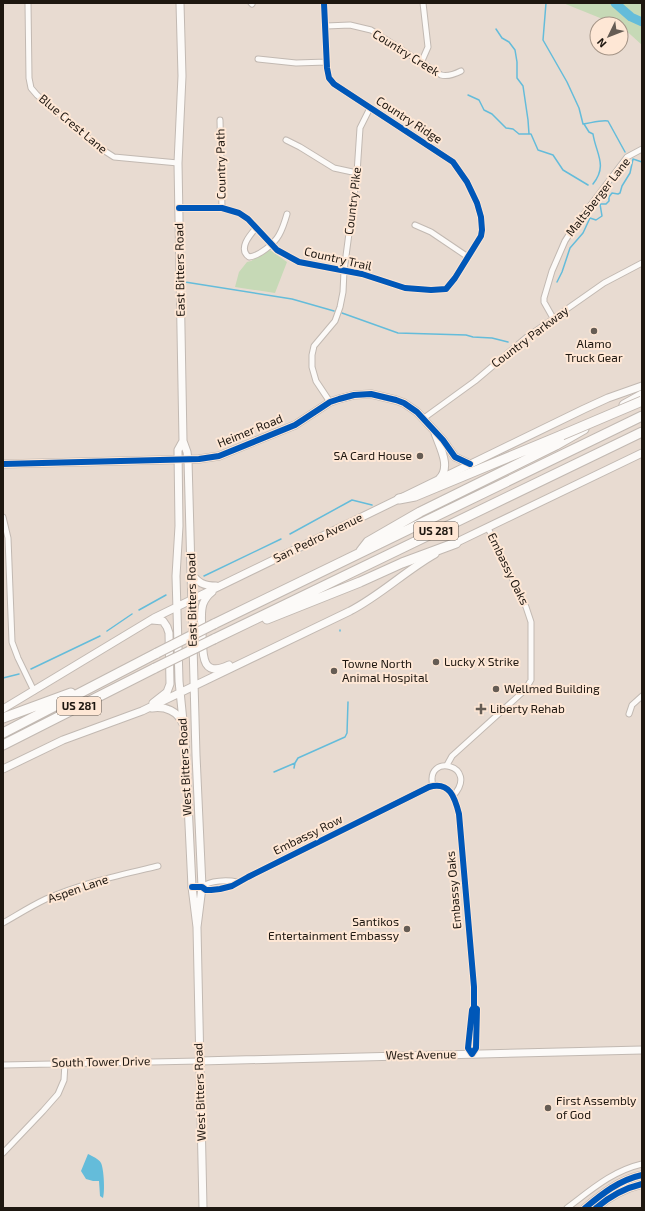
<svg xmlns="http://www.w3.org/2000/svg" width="645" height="1211" font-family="'Exo 2',sans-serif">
	<rect width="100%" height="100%" fill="#e8dbd1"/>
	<path fill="#c6d9b6" d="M563 3H642V45L621 26V24H615Z
		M270 250 287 262 275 293 235 287 239 272 247 262 251 261Z"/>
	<path fill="#64bcda" d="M88 1154C92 1156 99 1159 101 1163 104 1169 105 1192 103 1198L100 1196 99 1181H93L86 1179 81 1171Z"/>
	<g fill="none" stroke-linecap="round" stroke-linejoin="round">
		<path stroke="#64bcda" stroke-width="1.5" d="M546 3 543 40 567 82 579 108 583 124C591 123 600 120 608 121L625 152
			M496 29 502 38 509 42 515 50 517 62V78L523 86 528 120 529 134
			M468 95 479 100 484 110 492 114 506 128 513 129 519 134H531L538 150 553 155 563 170 588 185
			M584 124 589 132 593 134C596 154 608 165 593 184
			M185 282 292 299 334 311
			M557 282 562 272 570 248 583 233 590 218 596 220 602 216 600 204H606L609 201V197L612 193 618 194 620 193 622 186 630 173 633 159 642 162
			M342 313 398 333 466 335 473 337 492 338 508 342
			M290 534 352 500 372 505
			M204 576 281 539
			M139 610 166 595
			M340 630V631
			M107 631 132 614
			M31 669 100 636
			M3 678 19 674
			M294 768 295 763
			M274 772 295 763 298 758 345 737 347 733 348 702"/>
		<path stroke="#64bcda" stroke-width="9" d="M615 3 631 17 642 22"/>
		<g stroke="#c2b9b2" stroke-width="7">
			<path id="street" d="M28 3 29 78 31 88 37 95 100 148 114 157 178 163
				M251 3 252 4
				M326 26 350 25 371 30 441 75C448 77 455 74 461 71
				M258 59 296 63 327 62
				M421 63 428 47 423 3
				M220 120 222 208
				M286 140 300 147 334 168 357 173
				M179 208H222L239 213 248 219 277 250 299 262 362 274 405 288 431 290 446 289 455 278 481 236 482 230 481 217 477 203 467 182 453 162 334 84 329 78 327 68 324 3
				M415 225 431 232 468 257
				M256 228C249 236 238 249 249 257 259 256 274 244 279 235 283 228 285 221 287 214
				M553 318 544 302V298L552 271 565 241 574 227 627 157 642 149
				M330 402 316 381 312 367V355L314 346 335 321 340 307 343 292 344 271 357 173 360 128 370 108
				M424 418 475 381 527 337 604 283 642 263
				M3 517 8 538 12 642 18 658 34 691
				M629 714 632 705 642 696
				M447 765 452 756 525 690 531 680V622L526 607 488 528
				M433 786C424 752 481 765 453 796
				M192 887H202L206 890H211L220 889 232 886 248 877 429 787C450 781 455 798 459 814L474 987V1007L472 1010 468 1048 472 1054 476 1048 477 1009 474 1007
				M202 887C210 880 228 880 237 882
				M3 923C17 915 31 906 46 899 82 883 120 875 158 866
				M3 1065 200 1061
				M3 1153 43 1111 58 1094 64 1080 65 1063
				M567 1208C591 1190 612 1171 642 1164"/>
		</g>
		<g stroke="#c2b9b2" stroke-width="9">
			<path id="secondary" d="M180 3 182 76 178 163 183 441 187 452 188 460 196 755 202 887 197 927
				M435 433C439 446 452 467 439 479
				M183 441 178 450 179 526 176 576 179 681 185 741 192 887 197 927 203 1208
				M3 464 199 459 219 456 295 425 330 402 339 399 354 395 371 394 396 400 404 403 417 412 443 440 455 457 470 464
				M451 545 642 453
				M191 573C198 583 204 586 216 586
				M212 592C208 595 205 599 203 604 200 613 202 624 202 633 203 652 200 679 229 665
				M152 620 163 621 167 627 169 633 170 684 167 692 153 703
				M152 708C165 706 178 711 183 724
				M3 709 154 618 584 409 608 398 642 386
				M3 769 63 740 142 711 350 611C381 595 405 571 435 554
				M200 1061 642 1050
				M585 1208C602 1194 619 1180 642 1175
				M596 1208C610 1196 625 1188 642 1184"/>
		</g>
		<g stroke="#c2b9b2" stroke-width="11">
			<path id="highway" d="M624 405 642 395
				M399 499 415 496 562 435
				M361 551 368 542 420 512 556 445 584 429
				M267 619 360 582 402 563 456 543
				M214 624 642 416
				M214 639 642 432
				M3 718 71 693
				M3 733 157 653
				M3 745 155 668"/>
		</g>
		<use href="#street" stroke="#fcfaf8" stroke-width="5"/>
		<use href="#secondary" stroke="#fcfaf8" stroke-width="7"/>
		<use href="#highway" stroke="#fcfaf8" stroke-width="9"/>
		<g stroke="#c2b9b2" stroke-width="11" stroke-linecap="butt">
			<path id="highway-bridge" d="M562 435 642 401
				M157 653 214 624
				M155 668 214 639"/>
		</g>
		<use href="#highway-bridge" stroke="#fcfaf8" stroke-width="9"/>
		<g stroke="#fee7d5" stroke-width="8">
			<path id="cycleway" d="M179 208H222L239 213 248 219 277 250 299 262 362 274 405 288 431 290 446 289 455 278 481 236 482 230 481 217 477 203 467 182 453 162 334 84 329 78 327 68 324 3
				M3 464 199 459 219 456 295 425 330 402 339 399 354 395 371 394 396 400 404 403 417 412 443 440 455 457 470 464
				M192 887H202L206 890H211L220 889 232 886 248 877 429 787C450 781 455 798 459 814L474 987V1007L472 1010 468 1048 472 1054 476 1048 477 1009 474 1007
				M585 1208C602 1194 619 1180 642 1175
				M596 1208C610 1196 625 1188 642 1184"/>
		</g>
		<use href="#cycleway" stroke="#0057b8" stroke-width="6"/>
	</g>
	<g fill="#655c54" stroke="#fee7d5" stroke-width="1.5">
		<circle cx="594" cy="331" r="4"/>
		<circle cx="420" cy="456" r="4"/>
		<circle cx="436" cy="662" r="4"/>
		<circle cx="334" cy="671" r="4"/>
		<circle cx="496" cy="689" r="4"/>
		<path d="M479 703h4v4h4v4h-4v4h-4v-4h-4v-4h4z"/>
		<circle cx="407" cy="929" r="4"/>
		<circle cx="548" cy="1108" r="4"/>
	</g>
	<g text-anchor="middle" stroke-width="4" stroke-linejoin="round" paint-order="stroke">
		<g fill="#fee7d5" stroke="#61554b" stroke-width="1">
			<rect x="414" y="522" width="44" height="18" rx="3"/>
			<rect x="57" y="697" width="44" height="18" rx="3"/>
		</g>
		<g font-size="11" font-weight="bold" fill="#1e1710">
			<text x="436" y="535">US 281</text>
			<text x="79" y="710">US 281</text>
		</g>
		<g font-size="12" fill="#1e1710" stroke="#fee7d5">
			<text transform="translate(406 53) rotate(32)" y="4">Country Creek</text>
			<text transform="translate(409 120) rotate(33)" y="4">Country Ridge</text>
			<text transform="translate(73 124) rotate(40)" y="4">Blue Crest Lane</text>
			<text transform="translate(221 164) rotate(-91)" y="4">Country Path</text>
			<text transform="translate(598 197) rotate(-52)" y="4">Maltsberger Lane</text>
			<text transform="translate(353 201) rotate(-83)" y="4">Country Pike</text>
			<text transform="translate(338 259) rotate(13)" y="4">Country Trail</text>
			<text transform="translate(180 270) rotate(-91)" y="4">East Bitters Road</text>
			<text transform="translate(530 337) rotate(-37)" y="4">Country Parkway</text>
			<text transform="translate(250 431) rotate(-22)" y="4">Heimer Road</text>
			<text transform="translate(318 538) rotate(-26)" y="4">San Pedro Avenue</text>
			<text transform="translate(508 569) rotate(64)" y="4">Embassy Oaks</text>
			<text transform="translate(192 600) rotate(-91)" y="4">East Bitters Road</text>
			<text transform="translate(185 767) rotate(-93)" y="4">West Bitters Road</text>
			<text transform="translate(308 835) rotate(-26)" y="4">Embassy Row</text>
			<text transform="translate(78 889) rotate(-19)" y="4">Aspen Lane</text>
			<text transform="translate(454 890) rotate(-95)" y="4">Embassy Oaks</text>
			<text transform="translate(421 1055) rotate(-1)" y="4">West Avenue</text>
			<text transform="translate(101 1062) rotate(-1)" y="4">South Tower Drive</text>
			<text transform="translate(200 1092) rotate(-92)" y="4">West Bitters Road</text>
		</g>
		<g font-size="12" fill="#1e1710" stroke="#fee7d5" text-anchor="start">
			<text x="594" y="348" text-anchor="middle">Alamo<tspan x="594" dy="14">Truck Gear</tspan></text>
			<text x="412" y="460" text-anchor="end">SA Card House</text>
			<text x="444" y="666">Lucky X Strike</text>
			<text x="342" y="668">Towne North<tspan x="342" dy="14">Animal Hospital</tspan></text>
			<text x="504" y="693">Wellmed Building</text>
			<text x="490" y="713">Liberty Rehab</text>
			<text x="399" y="926" text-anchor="end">Santikos<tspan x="399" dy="14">Entertainment Embassy</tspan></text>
			<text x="556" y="1105">First Assembly<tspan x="556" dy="14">of God</tspan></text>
		</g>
	</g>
	<rect width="645" height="1211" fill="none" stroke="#1e1710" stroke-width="8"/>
	<g transform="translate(609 36) rotate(227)"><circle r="19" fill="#fee7d5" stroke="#a49486"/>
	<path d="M0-3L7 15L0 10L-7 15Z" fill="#655c54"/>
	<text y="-6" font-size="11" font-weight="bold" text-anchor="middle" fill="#1e1710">N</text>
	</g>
</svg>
